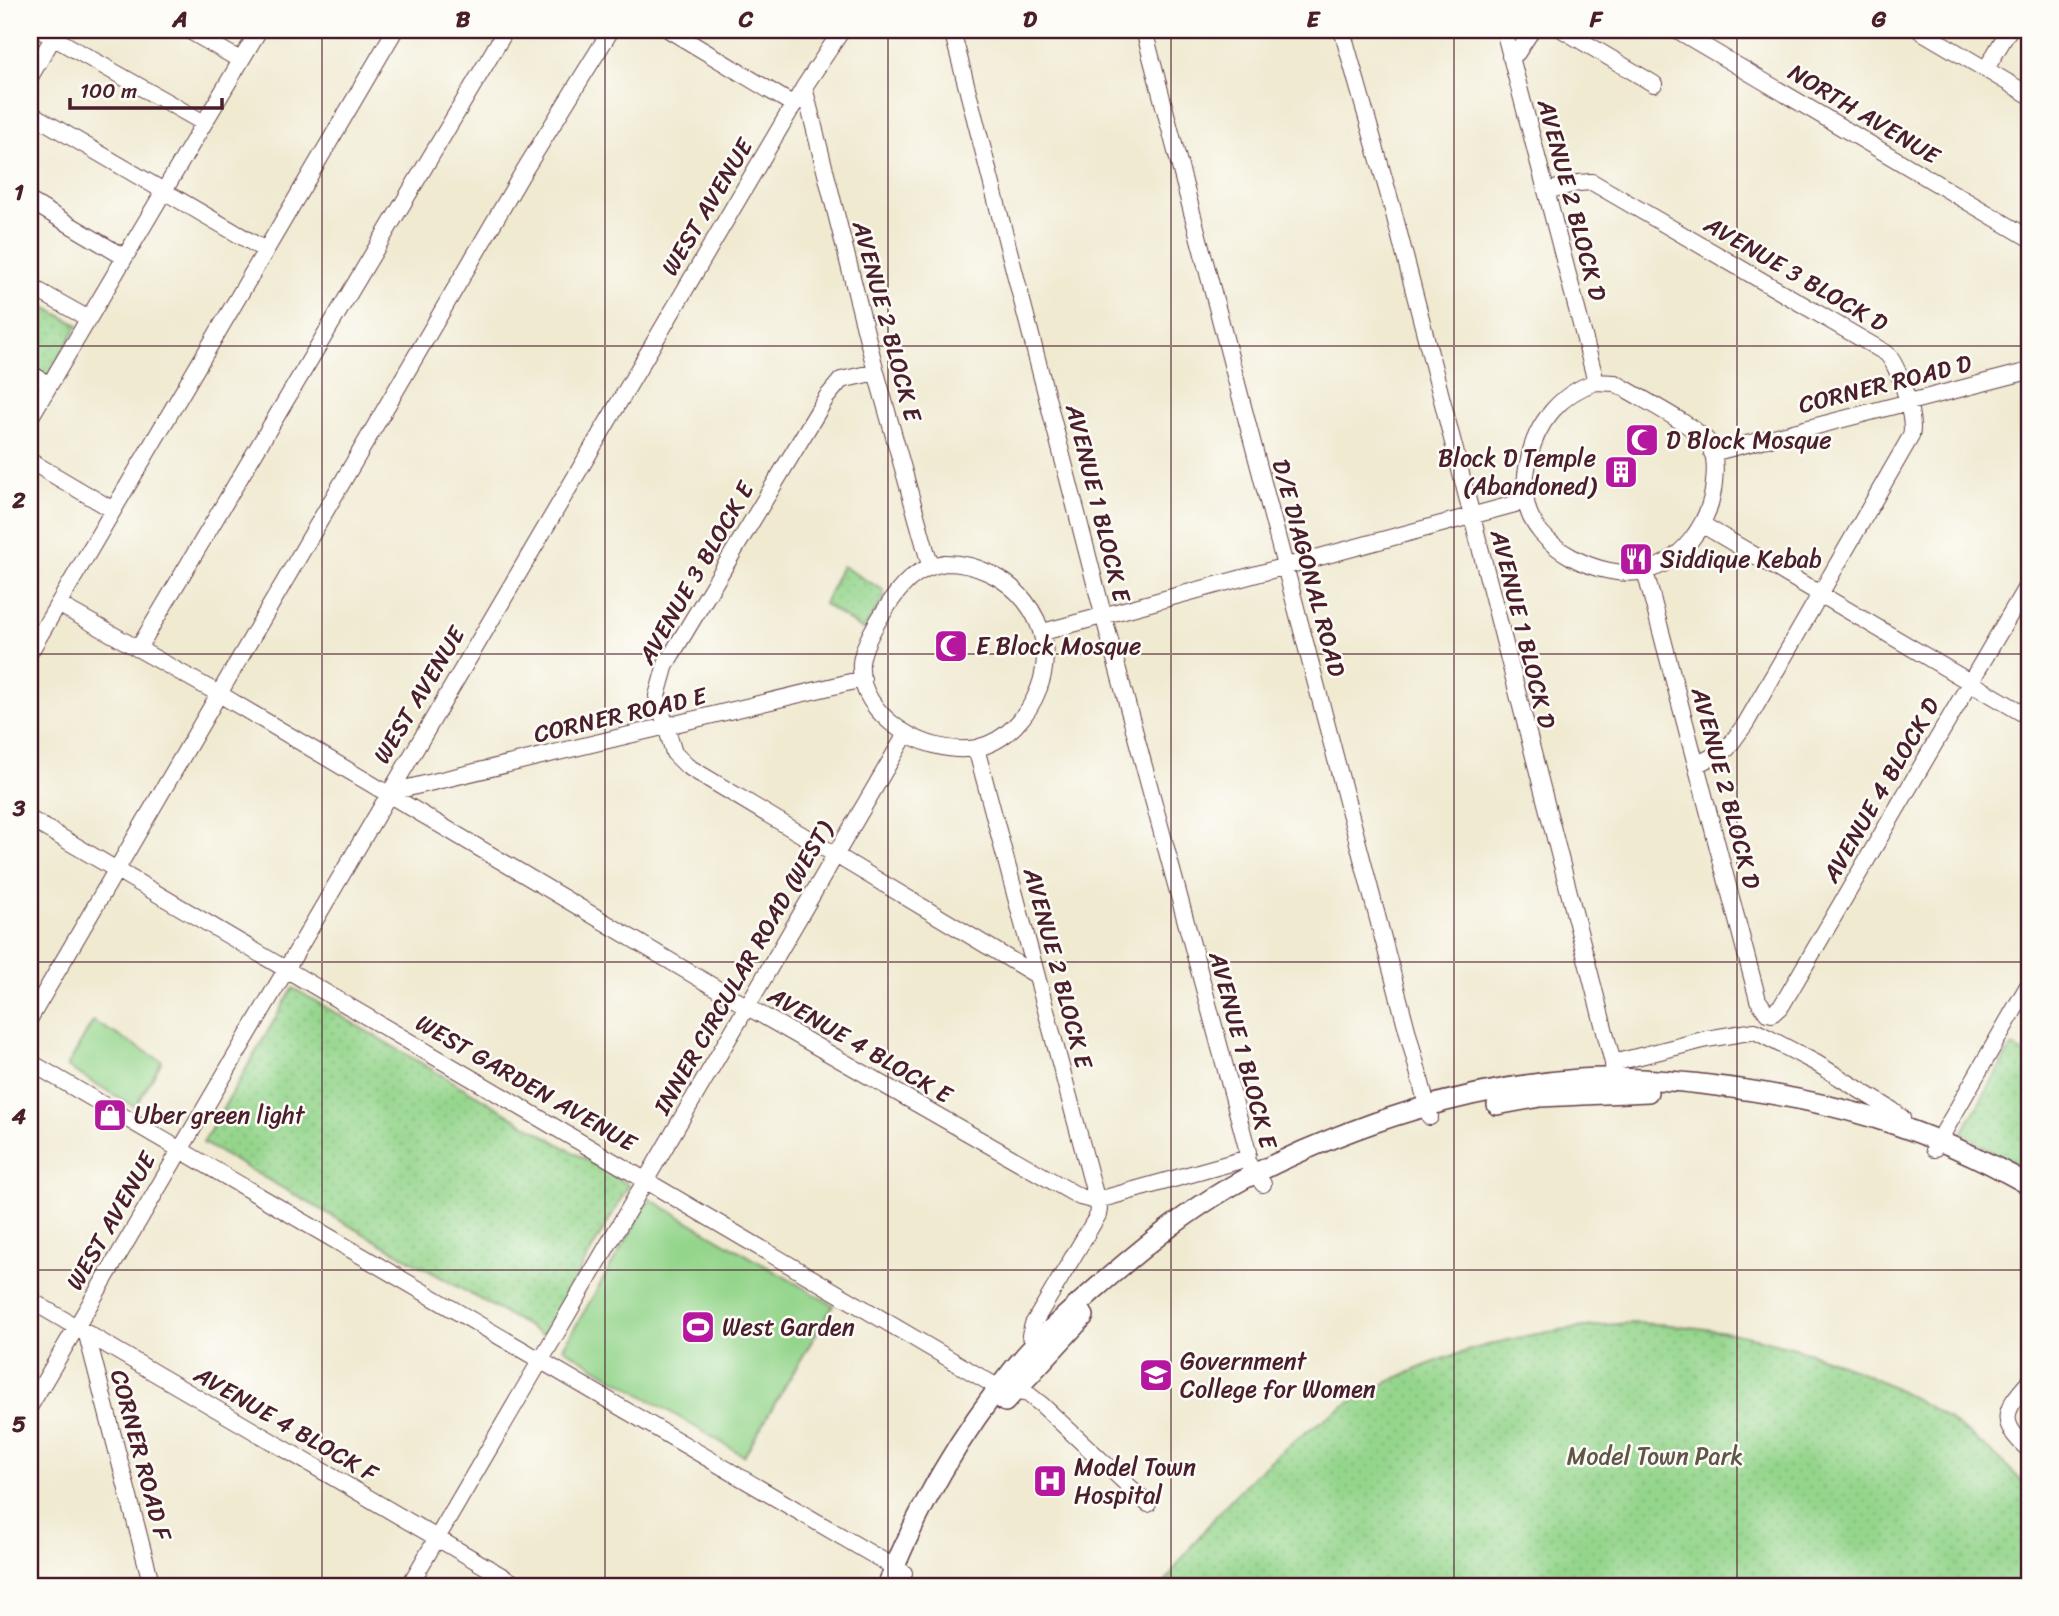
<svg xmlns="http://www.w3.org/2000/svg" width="2059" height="1616" font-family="Sriracha,sans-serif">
	<defs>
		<pattern id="park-dots" width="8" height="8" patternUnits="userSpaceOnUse" patternTransform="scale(1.75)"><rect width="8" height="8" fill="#94d58c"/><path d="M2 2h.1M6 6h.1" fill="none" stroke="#81b679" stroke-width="1.8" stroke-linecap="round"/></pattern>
	</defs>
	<rect width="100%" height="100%" fill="#fdfcf7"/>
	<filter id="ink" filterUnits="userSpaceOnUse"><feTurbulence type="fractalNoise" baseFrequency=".0143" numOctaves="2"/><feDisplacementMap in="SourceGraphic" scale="14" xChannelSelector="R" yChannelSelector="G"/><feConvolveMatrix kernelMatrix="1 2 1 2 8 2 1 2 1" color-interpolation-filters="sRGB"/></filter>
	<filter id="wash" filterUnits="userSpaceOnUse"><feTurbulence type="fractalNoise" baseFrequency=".00686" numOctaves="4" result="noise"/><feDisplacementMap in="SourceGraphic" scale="28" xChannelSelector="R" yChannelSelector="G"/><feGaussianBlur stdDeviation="1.57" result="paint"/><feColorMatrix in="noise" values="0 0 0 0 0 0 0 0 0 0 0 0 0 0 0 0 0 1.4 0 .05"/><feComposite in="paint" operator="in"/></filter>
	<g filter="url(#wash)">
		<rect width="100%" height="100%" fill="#f0ead1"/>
		<path fill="#94d58c" stroke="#6f7a5c" stroke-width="2" d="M93 1021 162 1061 135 1107 67 1067Z
			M650 1199 833 1305 744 1456 563 1348Z"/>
		<path fill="url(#park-dots)" stroke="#6f7a5c" stroke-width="2" d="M30 299 78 325 48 376 30 366Z
			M842 566 883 590 884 598 863 630 824 604Z
			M293 988 629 1185 543 1335 203 1143Z
			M2012 1046 2029 1057V1175L1962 1133Z
			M1633 1323C1777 1327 1930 1380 2029 1489V1586H1163C1276 1416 1429 1333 1633 1323Z"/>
	</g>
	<g filter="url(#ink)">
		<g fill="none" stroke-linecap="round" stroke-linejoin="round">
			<g stroke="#633d44" stroke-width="18">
				<path id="minor" d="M40 30 204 123
					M188 30 240 60
					M669 30 794 105
					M952 30 1104 618 1248 1152 1245 1159 1263 1184
					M1144 30 1430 1117
					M1342 30 1393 210 1613 1063 1614 1087
					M1504 30 1596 382
					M1563 30 1654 84
					M1677 30 2029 238
					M1919 30 2029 95
					M1510 56 1517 53 1532 30
					M1986 69 2009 30
					M30 77 57 31
					M804 87 876 372 930 565
					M30 113 265 250
					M1546 191 1578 183 1592 182 1886 353C1899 365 1916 419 1911 436L1746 723 1727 749 1696 765
					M30 201 124 257
					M30 286 87 318
					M876 372 841 380 826 398 666 664 657 696 674 753 687 766 1036 975
					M30 373 48 384
					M1596 382 1615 383 1624 388C1642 399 1700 429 1709 443 1717 457 1715 476 1713 491 1707 526 1681 563 1644 571 1602 581 1532 547 1526 501 1524 488 1526 471 1529 459 1536 423 1561 393 1596 382Z
					M30 418 259 30
					M1712 453 2029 371
					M30 461 113 510
					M1703 525 2029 717
					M945 563C1009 563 1063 623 1039 688 1029 715 1006 742 976 748 929 757 857 717 861 663 863 645 875 625 885 610 901 585 915 568 945 563Z
					M1645 571 1758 1000 1767 1013
					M58 604 221 695 746 1006 1080 1197 1092 1200 1109 1197 1245 1159
					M1043 632 1526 501
					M138 649 506 30
					M30 652 395 30
					M976 748 1099 1209 1098 1215 1033 1324 1030 1335 1036 1344
					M387 793 863 679
					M30 819 999 1388 1028 1394 1042 1405 1148 1504
					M1767 1013 1772 1014 1782 1005 2029 582
					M30 1018 522 174 611 30
					M30 1062 904 1573
					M1613 1063 1707 1039 1755 1031 1816 1063 1892 1110 1902 1118 1903 1126
					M1934 1149 2029 984
					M30 1300 519 1586
					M87 1335 152 1586
					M2029 1382C2003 1411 1998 1422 2029 1450
					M30 1406 804 87 842 30
					M409 1586 906 734"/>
			</g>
			<g stroke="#633d44" stroke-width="22">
				<path id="major" d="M1497 1105 1540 1097 1648 1092
					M1005 1402 1084 1316
					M887 1586C917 1509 962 1431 1015 1367 1039 1338 1067 1314 1094 1290 1143 1247 1197 1202 1256 1173 1355 1123 1468 1087 1579 1079 1622 1076 1666 1080 1709 1085 1827 1099 1926 1126 2029 1185"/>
			</g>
			<use href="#minor" stroke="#fff" stroke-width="16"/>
			<use href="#major" stroke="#fff" stroke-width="19"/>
		</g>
	</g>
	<path fill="none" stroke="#4a1f2b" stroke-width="2" stroke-opacity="0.55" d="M322 30V1586M605 30V1586M888 30V1586M1171 30V1586M1454 30V1586M1737 30V1586M30 346H2029M30 654H2029M30 962H2029M30 1270H2029"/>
	<defs>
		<g id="mosque-square" transform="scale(1.75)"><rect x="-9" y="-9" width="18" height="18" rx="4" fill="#b5179e" stroke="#fdfcf7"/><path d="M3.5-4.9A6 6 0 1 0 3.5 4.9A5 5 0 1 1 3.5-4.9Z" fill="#fff"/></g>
		<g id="building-square" transform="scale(1.75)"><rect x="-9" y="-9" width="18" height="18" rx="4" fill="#b5179e" stroke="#fdfcf7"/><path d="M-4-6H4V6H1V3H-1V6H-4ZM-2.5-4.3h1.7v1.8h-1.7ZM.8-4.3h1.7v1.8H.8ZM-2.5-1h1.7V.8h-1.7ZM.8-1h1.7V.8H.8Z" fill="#fff"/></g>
		<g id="restaurant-square" transform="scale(1.75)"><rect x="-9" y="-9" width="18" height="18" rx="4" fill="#b5179e" stroke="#fdfcf7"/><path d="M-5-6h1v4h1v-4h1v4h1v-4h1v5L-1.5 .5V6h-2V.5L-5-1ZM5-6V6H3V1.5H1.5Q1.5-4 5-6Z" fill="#fff"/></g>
		<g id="shop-square" transform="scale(1.75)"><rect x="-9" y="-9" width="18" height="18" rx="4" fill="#b5179e" stroke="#fdfcf7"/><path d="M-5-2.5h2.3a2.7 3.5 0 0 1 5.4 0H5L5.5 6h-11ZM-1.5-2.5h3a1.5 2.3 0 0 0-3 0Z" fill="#fff"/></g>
		<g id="stadium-square" transform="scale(1.75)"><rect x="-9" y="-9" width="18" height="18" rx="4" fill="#b5179e" stroke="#fdfcf7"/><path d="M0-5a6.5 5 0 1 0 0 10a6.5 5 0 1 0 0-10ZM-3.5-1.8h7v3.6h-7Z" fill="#fff"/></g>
		<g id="university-square" transform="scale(1.75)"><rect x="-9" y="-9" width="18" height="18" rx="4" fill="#b5179e" stroke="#fdfcf7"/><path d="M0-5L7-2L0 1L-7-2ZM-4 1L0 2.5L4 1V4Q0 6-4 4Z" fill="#fff"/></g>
		<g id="hospital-square" transform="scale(1.75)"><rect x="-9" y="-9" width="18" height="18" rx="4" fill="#b5179e" stroke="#fdfcf7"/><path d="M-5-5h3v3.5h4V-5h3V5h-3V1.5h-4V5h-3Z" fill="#fff"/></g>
	</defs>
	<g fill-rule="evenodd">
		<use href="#mosque-square" x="1642" y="440"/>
		<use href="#building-square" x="1621" y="472"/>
		<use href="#restaurant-square" x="1636" y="559"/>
		<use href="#mosque-square" x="951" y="646"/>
		<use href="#shop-square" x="110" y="1115"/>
		<use href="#stadium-square" x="698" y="1327"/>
		<use href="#university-square" x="1156" y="1375"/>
		<use href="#hospital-square" x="1050" y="1481"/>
	</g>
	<g text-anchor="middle" stroke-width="5" stroke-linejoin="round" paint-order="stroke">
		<g font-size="24" fill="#4a1f2b" stroke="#fdfcf7">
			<text transform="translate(1864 114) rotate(31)" y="8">NORTH AVENUE</text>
			<text transform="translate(1572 200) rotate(75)" y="8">AVENUE 2 BLOCK D</text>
			<text transform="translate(707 207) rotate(-59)" y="8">WEST AVENUE</text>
			<text transform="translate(1796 274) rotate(30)" y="8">AVENUE 3 BLOCK D</text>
			<text transform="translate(887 321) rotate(75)" y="8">AVENUE 2 BLOCK E</text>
			<text transform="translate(1885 384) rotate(-14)" y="8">CORNER ROAD D</text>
			<text transform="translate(1098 503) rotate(76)" y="8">AVENUE 1 BLOCK E</text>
			<text transform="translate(1309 568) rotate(75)" y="8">D/E DIAGONAL ROAD</text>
			<text transform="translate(696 573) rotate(-60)" y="8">AVENUE 3 BLOCK E</text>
			<text transform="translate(1523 629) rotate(76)" y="8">AVENUE 1 BLOCK D</text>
			<text transform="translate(419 695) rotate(-59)" y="8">WEST AVENUE</text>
			<text transform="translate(620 715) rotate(-13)" y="8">CORNER ROAD E</text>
			<text transform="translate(1726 788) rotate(75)" y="8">AVENUE 2 BLOCK D</text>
			<text transform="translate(1881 790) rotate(-60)" y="8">AVENUE 4 BLOCK D</text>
			<text transform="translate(743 968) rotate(-60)" y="8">INNER CIRCULAR ROAD (WEST)</text>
			<text transform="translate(1058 968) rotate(75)" y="8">AVENUE 2 BLOCK E</text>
			<text transform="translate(860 1045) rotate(30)" y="8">AVENUE 4 BLOCK E</text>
			<text transform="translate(1243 1050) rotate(75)" y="8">AVENUE 1 BLOCK E</text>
			<text transform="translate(526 1083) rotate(30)" y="8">WEST GARDEN AVENUE</text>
			<text transform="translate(111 1221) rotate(-60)" y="8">WEST AVENUE</text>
			<text transform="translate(286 1424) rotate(30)" y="8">AVENUE 4 BLOCK F</text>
			<text transform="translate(141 1455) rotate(75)" y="8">CORNER ROAD F</text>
		</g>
		<g font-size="24" fill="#4a1f2b" stroke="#fdfcf7" text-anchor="start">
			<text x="1666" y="448">D Block Mosque</text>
			<text x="1596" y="466" text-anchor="end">Block D Temple<tspan x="1596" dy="28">(Abandoned)</tspan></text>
			<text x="1660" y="567">Siddique Kebab</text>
			<text x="976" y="654">E Block Mosque</text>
			<text x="134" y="1123">Uber green light</text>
			<text x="722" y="1335">West Garden</text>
			<text x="1180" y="1369">Government<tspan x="1180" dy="28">College for Women</tspan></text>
			<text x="1074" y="1475">Model Town<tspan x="1074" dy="28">Hospital</tspan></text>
		</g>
		<g font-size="24" fill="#605648" stroke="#fdfcf7">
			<text x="1655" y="1464">Model Town Park</text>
		</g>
	</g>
	<rect width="2059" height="1616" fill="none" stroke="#fdfcf7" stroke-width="77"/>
	<path d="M70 98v10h152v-10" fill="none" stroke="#4a1f2b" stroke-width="3.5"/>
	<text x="80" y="98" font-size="21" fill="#4a1f2b" stroke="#fdfcf7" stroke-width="5" paint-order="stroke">100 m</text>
	<rect x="38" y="38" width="1983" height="1540" fill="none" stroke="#4a1f2b" stroke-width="2.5"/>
	<g font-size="23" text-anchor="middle" font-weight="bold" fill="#4a1f2b">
		<text x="180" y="27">A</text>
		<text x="463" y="27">B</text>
		<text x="746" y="27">C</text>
		<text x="1030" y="27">D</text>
		<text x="1313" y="27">E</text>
		<text x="1596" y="27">F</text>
		<text x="1879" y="27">G</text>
		<text x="19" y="200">1</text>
		<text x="19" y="508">2</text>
		<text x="19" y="816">3</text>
		<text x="19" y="1124">4</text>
		<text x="19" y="1432">5</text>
	</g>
</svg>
